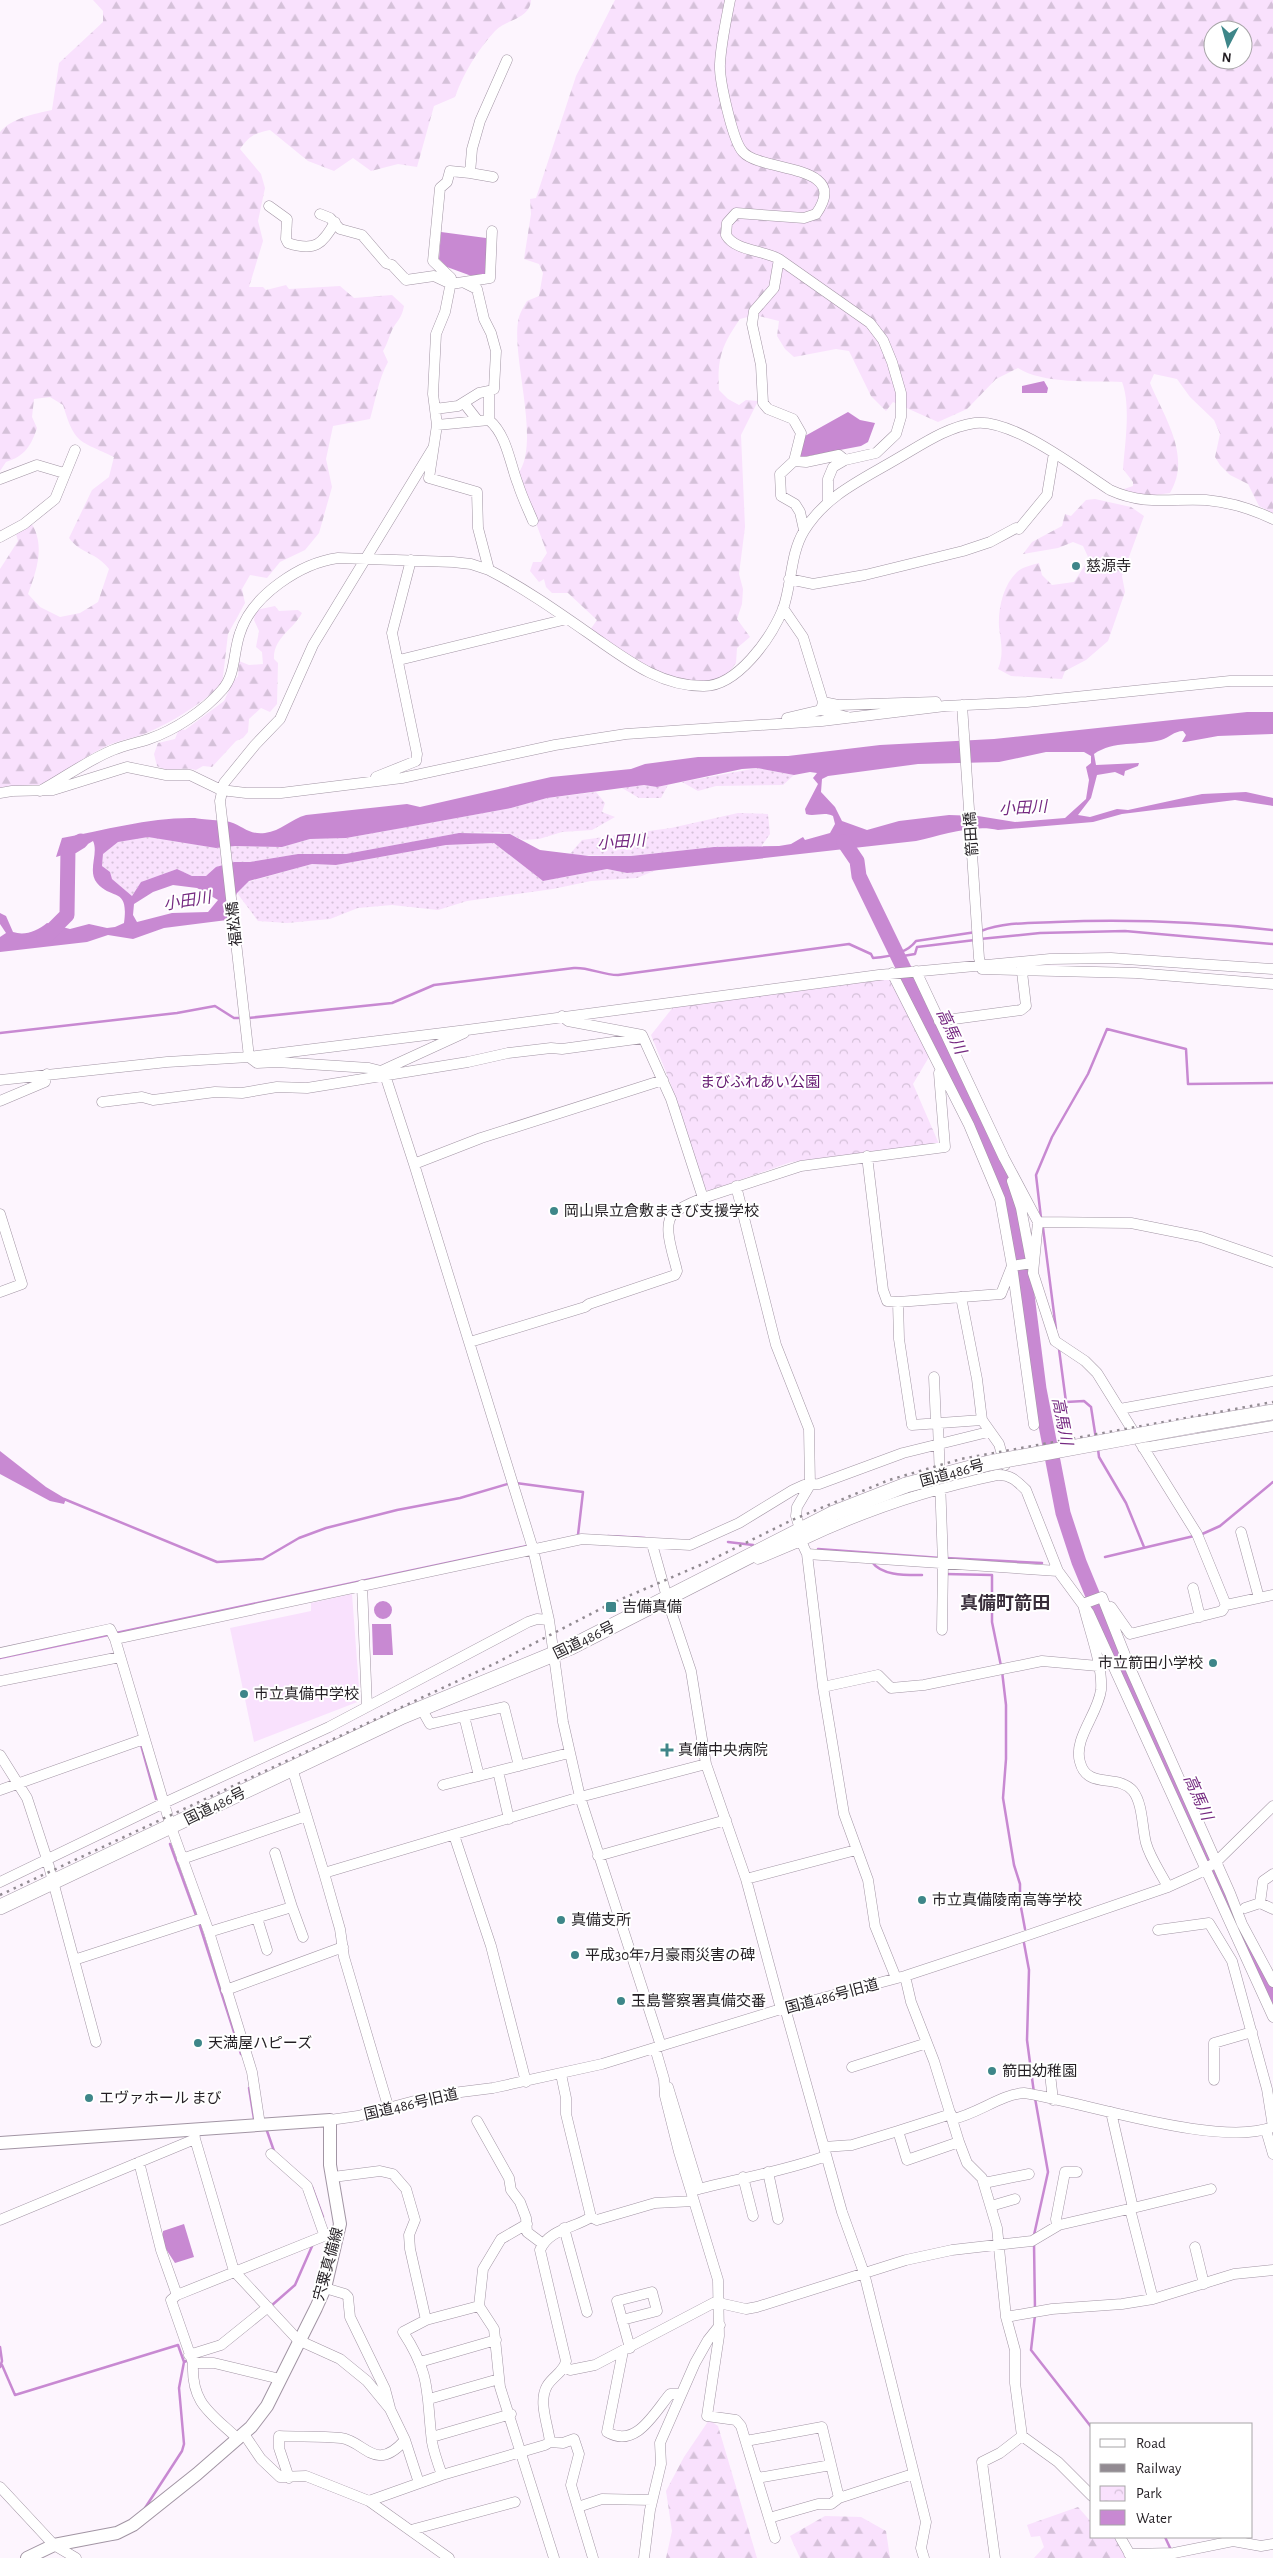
<svg xmlns="http://www.w3.org/2000/svg" width="1273" height="2558" font-family="'Alegreya Sans','Noto Sans JP',sans-serif">
	<defs>
		<pattern id="grass-dots" width="8" height="8" patternUnits="userSpaceOnUse" patternTransform="scale(1.25)"><rect width="8" height="8" fill="#f9e1fd"/><path d="M2 2h.1M6 6h.1" fill="none" stroke="#d5c1d9" stroke-width="1.8" stroke-linecap="round"/></pattern>
		<pattern id="forest-firs" width="22" height="20" patternUnits="userSpaceOnUse" patternTransform="scale(1.25)"><rect width="22" height="20" fill="#f9e1fd"/><path d="M5 1l3.5 6h-7zM16 11l3.5 6h-7z" fill="#d5c1d9"/></pattern>
		<pattern id="park-crowns" width="20" height="18" patternUnits="userSpaceOnUse" patternTransform="scale(1.25)"><rect width="20" height="18" fill="#f9e1fd"/><path d="M2 6a3 3 0 1 1 6 0M12 15a3 3 0 1 1 6 0" fill="none" stroke="#d5c1d9"/></pattern>
	</defs>
	<rect width="100%" height="100%" fill="#fdf5fe"/>
	<path fill="url(#grass-dots)" d="M757 768 794 775 783 785 716 786 698 791 682 782Z
		M644 785 657 787 668 785 661 798H639L622 788Z
		M596 792 605 803 602 812 615 817 592 830 562 832 539 839 523 840 510 834 499 832 459 833 346 854H298L250 862H234L225 864 206 876H192L177 869 141 882 132 896 112 879 102 866 103 854 118 842 135 837H159L216 848 235 846 282 847 310 839 346 838 511 808 547 798Z
		M738 813 768 814 770 834 761 847H714L631 856 569 855 582 840 671 828Z
		M494 843 543 881 607 869 627 873 661 868 637 878 591 881 553 889 467 901 438 910 392 905 358 908 330 919 287 923 258 921 237 893 248 882 312 864 336 865 446 845Z"/>
	<path fill="url(#forest-firs)" fill-rule="evenodd" d="M93 0H531C530 19 507 19 495 31 477 51 464 72 455 97L434 106 417 167 398 164 371 171 353 158 334 171 308 161 270 130C255 133 249 136 240 149L261 174 265 188 258 221 263 241 249 287H263L266 290 286 285 289 289 340 286 354 298 392 295 404 306C402 317 398 320 393 328 389 336 388 343 383 351L388 362C378 380 376 399 370 419L333 426 326 459 332 487 319 533 305 550 280 562 267 578 250 575 242 589 245 603 228 634 222 685C198 705 174 722 144 734 133 738 122 740 111 744 70 761 49 796 0 788V569L18 541 16 534 31 523C46 545 36 572 28 594L40 607 60 617 80 613 98 602 109 569C95 551 82 555 69 538L92 490 109 477 114 457C79 440 75 445 63 405L50 397 34 399 32 417 37 428C31 446 25 456 6 462L0 471V132C12 118 34 114 52 110L59 63 103 22V11Z
		M615 0H1273V513L1259 506 1248 484 1230 475 1220 465 1215 457 1220 434 1214 420 1190 397 1177 379 1154 374 1150 383C1164 417 1192 456 1170 493 1155 495 1137 498 1124 489L1133 486V482L1123 469C1125 444 1131 405 1122 382 1093 381 1042 384 1018 368L996 379 967 409 938 422 893 402 886 411 871 396 849 351 836 349 794 357 785 349 777 336 779 321 755 315 740 319C722 345 717 358 719 390L728 399 739 405 746 400 758 401 741 435 745 527 739 574 743 589 742 604 737 619 750 637 737 648 736 663 726 676 710 682 690 680 655 672 590 630 597 620 568 593H552L546 587 544 579 539 582 530 571 533 562H541L547 553 518 474C541 443 512 360 518 322 519 314 523 308 527 301L539 296 543 273 539 264 524 259 531 214 530 199 536 198 576 76ZM1213 30H1243V60H1213Z
		M1095 499 1131 507 1144 516 1122 576 1125 592 1108 641 1086 660 1065 671 1062 679 1011 676 998 669C1004 655 1001 642 999 627 998 609 1003 585 1017 572 1022 567 1032 565 1039 563L1042 575 1052 585 1074 582 1089 559 1083 546 1073 542 1058 548 1023 554 1032 542 1062 526 1065 514 1071 516 1086 500Z
		M275 606 279 611 298 610 302 613C293 630 273 638 274 659L278 663 277 704 270 712 261 708 249 719 248 732 243 738 236 741 212 767 203 766 196 770C182 766 170 773 157 766L154 754 158 743 175 739 179 729 185 730 224 701 233 682 238 676 239 661 249 665 263 664 262 652 256 647 259 631 254 620 256 610Z
		M709 2420 718 2426 757 2558H666L672 2531 666 2491 684 2457Z
		M1078 2507 1092 2523V2537H1117L1129 2558H1034L1044 2547 1040 2536 1031 2537 1027 2525Z
		M825 2516 861 2517 886 2531 890 2558H800L790 2536Z"/>
	<path fill="url(#park-crowns)" d="M890 979 929 1057 913 1084 939 1144 791 1162 708 1191 703 1187 670 1082 651 1035 674 1006Z"/>
	<path fill="#f9e1fd" d="M352 1594 360 1701 254 1742 230 1628 311 1611V1603Z"/>
	<path fill="#c889d2" fill-rule="evenodd" d="M441 232 486 238V274L477 278 447 267 439 259Z
		M1044 381 1048 388 1047 393H1022V386Z
		M848 412 860 420 875 423 868 442 861 446 798 458 805 436Z
		M1247 712H1273V734L1218 736 1185 742H1182L1186 735 1183 731C1174 731 1169 738 1161 740 1138 746 1114 740 1094 754L1096 765 1139 763 1138 766 1125 771 1124 776 1115 772 1097 775 1091 798 1078 815 1090 817 1117 809 1128 810 1202 794 1246 792 1273 798V806L1235 800 1122 814 1093 822 998 830C972 824 941 836 916 841L650 871 627 873 607 869 543 881 494 843 446 845 336 865 312 864 249 881 237 893 227 920 164 928 133 939 108 935 87 942 0 952V937L6 933 0 924V913L6 916 13 932C25 936 37 931 47 923L70 929 89 924 107 928 115 927 124 923C129 886 112 901 97 883 87 871 99 853 93 841L76 851 56 857 62 838C105 830 151 817 195 818 199 819 227 821 230 822 243 826 249 835 265 833 281 831 291 819 306 815L407 804 420 807 551 777 631 769 645 764 698 757 788 756 880 745 994 739ZM1046 752H1084L1091 756V763L1086 767 1089 780 1086 799 1065 818 1015 822 978 816 949 815 899 821 867 830 842 821 835 807 821 792 822 779 828 776 918 764 999 762ZM757 768 794 775 810 772 817 773 813 778 818 784 805 809 806 814C815 817 824 811 833 816L835 824 830 833 805 840 803 837 791 844 779 846 714 847 631 856H589L540 850 510 834 459 833 346 854H298L250 862H234L216 867 206 876H192L177 869 141 882 132 896 112 879 110 872 102 866 103 854 118 842 148 837 216 848 235 846 282 847 310 839 346 838 402 828 511 808 547 798 644 785 657 787 742 769ZM173 885 197 888 218 900 208 912 172 913 137 922 133 915 134 904 153 892Z
		M0 1451 46 1487 66 1499 64 1504 50 1501 0 1474Z
		M374 1610a9 9 0 1 1 18 0a9 9 0 1 1-18 0Z
		M372 1624H391L393 1655H373Z
		M184 2224 194 2257 175 2263 162 2243 163 2231Z"/>
	<g fill="none" stroke-linecap="round" stroke-linejoin="round">
		<path stroke="#c889d2" stroke-width="2.5" d="M981 931C1004 922 1031 923 1056 922 1129 919 1201 922 1273 930
			M980 939 1040 933 1125 931 1273 944
			M897 957 915 954 917 947 975 940
			M248 1018 392 1003 434 985 574 968C589 967 602 975 618 975L849 944 871 954 873 958C888 957 907 953 916 941L976 932
			M0 1033 177 1013 215 1006 234 1018H243
			M1041 1218 1036 1175 1052 1137 1088 1074 1107 1029 1186 1049 1188 1084 1273 1083
			M1043 1228 1056 1329
			M1059 1349 1066 1402 1084 1401 1091 1407 1096 1439
			M1098 1449 1099 1457 1126 1503 1144 1547
			M516 1483 583 1492 578 1535
			M64 1499 217 1562 263 1559 299 1538 326 1528 397 1510 460 1498 511 1483
			M1200 1535 1220 1526 1273 1482
			M608 1536 645 1538
			M728 1542 753 1545
			M818 1549 941 1558
			M1105 1557 1194 1536
			M946 1558 1042 1563
			M872 1562C882 1576 906 1575 922 1575
			M1075 1562 1082 1561
			M945 1574 992 1575V1622L1001 1666
			M116 1633 527 1546
			M0 1658 108 1635
			M1002 1671 1006 1705V1759L1003 1798 1014 1865 1020 1884V1902L1025 1929
			M141 1745 156 1799
			M170 1844 197 1918
			M199 1923 241 2054
			M1024 1943 1029 1970 1027 2040 1034 2093
			M249 2088 254 2119
			M267 2131 274 2151
			M312 2187 323 2217
			M1034 2235 1048 2172 1035 2098
			M1034 2243 1035 2310
			M271 2306 295 2285 313 2244
			M1035 2315 1031 2350 1092 2428
			M0 2347 2 2361 0 2367
			M2 2365 15 2395 178 2345 184 2362
			M145 2508 182 2451 184 2444 179 2388 184 2362 189 2360
			M1165 2537 1171 2550"/>
		<path stroke="#c889d2" stroke-width="15" d="M844 842 857 861 859 876 983 1132 1006 1186 1021 1248 1039 1389 1063 1513 1079 1562 1138 1705 1273 2002
			M44 938 67 915 68 849 81 841"/>
		<g stroke="#a295a4" stroke-width="11">
			<path id="minor" d="M730 0C726 21 721 43 720 64 719 80 733 142 743 152 762 173 852 163 816 214L804 218 736 213 727 223 726 235C735 251 763 250 779 259L870 323 883 340 892 362 901 393V417L896 434 876 453 845 460 833 467 828 479V501
				M470 173 493 177
				M269 206 287 219 286 239 288 243C315 252 323 244 335 222
				M320 214 330 218 340 229 362 235 386 263 392 265 406 280 434 276 451 284 490 278 492 231
				M779 259 774 288 754 311 752 324 761 365 763 403 768 409 793 419 801 433 794 461
				M465 283 477 289 484 319 491 333 496 351 494 389 489 391V420
				M464 403 478 421
				M435 409 458 406 479 393 489 391
				M437 425 489 420C507 435 510 464 518 484 522 497 528 509 533 521
				M433 448 313 645 280 719 255 745 224 783 220 801 249 1057 257 1063 277 1062 369 1068 381 1071 464 1033
				M0 479 37 465 64 473
				M804 530 800 512 795 504 781 496 780 474 794 461 806 462 839 455 845 460
				M0 537 24 524 55 499 75 450
				M489 570 478 528 477 492 429 478 437 425 433 394 436 334 445 312 451 282V278L433 261 440 188 447 182 450 171 470 173 472 149 480 121 507 60
				M789 579 813 584 865 575 963 551 990 542 1016 528 1019 529 1047 495 1054 453
				M783 608 803 637 823 702 838 705 936 702
				M399 660 567 619
				M962 705 979 958 982 969 1136 973 1273 984
				M821 710 847 717
				M787 718 821 710 823 702
				M376 777 416 761 417 754 392 633 411 560
				M40 791C64 778 88 760 113 750 125 745 137 743 149 739 175 730 204 711 222 690 236 675 233 652 240 633 252 595 301 563 338 558L453 562 471 564 489 570C524 588 558 612 591 635 626 659 659 686 703 686 737 687 771 638 783 609 792 584 790 554 804 531 825 496 861 480 895 460 920 446 946 427 975 423 1012 418 1079 470 1110 490 1145 506 1170 498 1206 500 1229 502 1252 509 1273 519
				M0 793 12 791 53 790 127 767 166 775H190L221 790 246 793H281L402 778 555 745 626 734 822 721 945 706 1027 702 1230 681H1273
				M916 971 1004 1158 1038 1222 1033 1273 1055 1341 1085 1361 1097 1373 1197 1534 1226 1605 1273 1595
				M562 1016 568 1021 642 1035 671 1099 703 1198 801 1166 945 1147 939 1073
				M939 1021 1021 1010 1026 1006 1022 972
				M381 1071 385 1075 414 1164 533 1549 549 1620 563 1722 580 1797 661 2046
				M0 1080 167 1062 249 1057 467 1030 879 975 1050 959 1111 958 1273 969
				M0 1101 45 1082 47 1074
				M102 1102 142 1097 153 1100 215 1092 242 1093 277 1087 307 1088 468 1062 508 1053 551 1048 562 1049 643 1038
				M867 1156 883 1290 887 1301 898 1302 1001 1294 1012 1266 1000 1199 969 1125 892 973
				M414 1164 481 1138 663 1080
				M1012 1181 1021 1208 1031 1261
				M736 1186 776 1345 809 1429 810 1485 797 1507 796 1516 800 1529
				M0 1214 22 1284 0 1292
				M1038 1222 1131 1223 1201 1237 1273 1262
				M1032 1263 1012 1266 1034 1425
				M961 1297 977 1379 982 1420 999 1444 1005 1465
				M898 1302 899 1339 912 1425 982 1420
				M470 1342 585 1307 589 1304 675 1275 677 1271C674 1256 661 1224 674 1213 682 1206 693 1202 703 1198
				M934 1377 936 1424
				M1120 1409 1273 1381
				M938 1424 943 1563 942 1630
				M1143 1448 1273 1426
				M1241 1532 1259 1598
				M801 1541C864 1511 929 1489 997 1475 1010 1474 1017 1481 1026 1490L1058 1571 1089 1613 1273 2017
				M652 1544 670 1608 691 1671 706 1764 746 1879 781 2009
				M807 1554 1058 1571
				M758 1559 801 1541 807 1554 823 1687 844 1814 868 1880 875 1926 896 1978
				M362 1585 367 1707
				M1193 1588 1200 1617
				M1102 1597 1131 1670 1230 1893 1242 1924 1273 1982
				M1102 1597 1083 1604C1089 1630 1103 1665 1101 1690 1098 1714 1073 1739 1080 1762 1087 1790 1118 1773 1133 1791 1143 1804 1142 1828 1146 1843 1150 1858 1161 1873 1168 1887
				M1111 1607 1130 1634 1222 1611 1226 1605
				M115 1639 171 1827 209 1932 252 2072 260 2125
				M0 1653 110 1629 115 1639 582 1539 690 1545 739 1523 793 1490 804 1485 819 1484 903 1453 988 1432
				M0 1681 120 1657
				M823 1687 878 1675 891 1688 924 1685 1042 1661 1098 1666
				M421 1708 430 1724 504 1707 519 1766
				M464 1716 479 1776
				M0 1755 27 1798 47 1859 96 2042
				M292 1768 324 1873 340 1929 344 1957 388 2106
				M498 1771 509 1819
				M443 1785 569 1753
				M0 1790 144 1739
				M454 1835 491 1946 526 2082
				M598 1856 726 1820
				M182 1859 306 1816
				M324 1873 580 1797 706 1764
				M746 1879 856 1850
				M0 1882 164 1803 329 1727 528 1622 537 1619 549 1620
				M1260 1903 1273 1909
				M292 1907 303 1937
				M1245 1908 1260 1903 1263 1881 1273 1874
				M257 1918 267 1950
				M209 1932 292 1907 275 1853
				M74 1960 203 1918
				M905 1976 911 2002 934 2061 959 2142 967 2163 982 2178 997 2228 1006 2317 1015 2350V2383L1022 2436
				M226 1990 343 1947
				M785 2008 842 2212 864 2273 926 2522 921 2548 924 2558
				M655 2048 664 2079 665 2096 679 2152 718 2280 719 2336 707 2416 736 2420 741 2426 775 2538
				M852 2067 927 2043
				M561 2074 566 2098V2114L591 2217
				M1050 2074 1053 2100
				M1214 2080V2043L1252 2032
				M668 2087 699 2189
				M1111 2112 1133 2208 1211 2189
				M953 2119C977 2114 1002 2094 1024 2093 1085 2102 1218 2148 1273 2127L1267 2089 1232 1961 1209 1923 1158 1930
				M330 2120 358 2116 437 2095 493 2088 602 2064 781 2009 905 1976 1005 1943 1168 1887 1199 1873 1216 1862 1273 1806
				M477 2121 509 2178 511 2190 520 2202 526 2218 527 2232 543 2244
				M194 2130 195 2139 234 2271 298 2340 340 2359 367 2381 390 2409 405 2440 419 2483
				M1266 2130 1273 2154
				M898 2131 951 2114
				M824 2147 852 2145 898 2131 907 2160 959 2142
				M271 2154 307 2186 324 2234
				M139 2162 161 2250 177 2295
				M768 2172 778 2219
				M333 2177 380 2171 393 2174 406 2189 415 2220 409 2235 410 2249 426 2320
				M743 2177 753 2216
				M984 2183 1029 2174
				M691 2191C736 2179 782 2172 826 2156
				M991 2206 1015 2199
				M1130 2209 1153 2299
				M591 2217 597 2220 655 2203 694 2201
				M0 2220 195 2139
				M1057 2226 1056 2219 1065 2172H1077
				M564 2228 587 2312
				M1195 2247 1204 2284
				M325 2288 345 2294 348 2297 350 2317 385 2389 390 2408
				M719 2303 746 2309 757 2307 906 2260 952 2250 1032 2241 1059 2225 1133 2208
				M479 2306 483 2269 501 2239 527 2224
				M1006 2317 1052 2309 1122 2304 1153 2299 1234 2274 1273 2270
				M622 2320 657 2311 652 2292 617 2301 630 2348
				M623 2351 607 2432C636 2449 654 2413 670 2394H680
				M189 2355 221 2345 268 2307
				M420 2362 496 2340
				M193 2363C191 2404 211 2413 238 2439
				M565 2367 570 2370 595 2365 719 2300
				M280 2379 214 2363H193L171 2300 177 2295 339 2230
				M429 2399 499 2379
				M244 2434 261 2459 280 2477 306 2476 369 2501 449 2558
				M1022 2436 1058 2462 1092 2496
				M432 2437 511 2414
				M746 2441 822 2427 839 2498
				M550 2442 563 2443 574 2439 579 2454 571 2485 593 2558
				M442 2475C438 2464 434 2453 432 2442 426 2394 432 2376 403 2332L426 2320 479 2306 494 2329 500 2387 554 2558
				M289 2478 279 2448V2436C299 2437 320 2436 341 2438 365 2441 375 2474 405 2440
				M758 2478 831 2465
				M0 2487 54 2545 76 2558
				M369 2501 442 2475 545 2445 550 2442C548 2424 538 2402 547 2386 553 2376 564 2372 566 2361L540 2250C549 2229 575 2228 591 2217
				M578 2507 602 2499 652 2500
				M769 2518 818 2504H831L839 2498 913 2474
				M411 2530 515 2502
				M1120 2537 1132 2558
				M1129 2554 1174 2553 1233 2541 1261 2546 1273 2544
				M644 2558 650 2510 661 2464 660 2443 695 2363 708 2340 720 2325
				M995 2558 982 2462 1000 2453 1022 2436"/>
		</g>
		<g stroke="#a295a4" stroke-width="14">
			<path id="major" d="M0 2143 330 2120V2165L340 2224 325 2288 316 2308 267 2406 251 2427 197 2474 133 2525 117 2533 54 2545 27 2558"/>
		</g>
		<g stroke="#a295a4" stroke-width="16">
			<path id="highway" d="M1195 1425 1273 1412
				M0 1907 403 1716 571 1647 834 1513 906 1485"/>
		</g>
		<use href="#minor" stroke="#fff" stroke-width="10"/>
		<use href="#major" stroke="#fff" stroke-width="12"/>
		<use href="#highway" stroke="#fff" stroke-width="15"/>
		<path stroke="#928b92" stroke-width="2.5" stroke-dasharray="2.5 5" stroke-linecap="butt" d="M0 1895 496 1663 610 1604 705 1563 792 1520 889 1480 961 1459 1273 1402"/>
		<g stroke="#a295a4" stroke-width="16" stroke-linecap="butt">
			<path id="highway-bridge" d="M906 1485 989 1463 1195 1425"/>
		</g>
		<use href="#highway-bridge" stroke="#fff" stroke-width="15"/>
	</g>
	<g fill="#3e8689" stroke="#fff" stroke-width="2">
		<circle cx="1076" cy="566" r="5"/>
		<circle cx="554" cy="1211" r="5"/>
		<rect x="605" y="1601" width="12" height="12" rx="2.5"/>
		<circle cx="1213" cy="1663" r="5"/>
		<circle cx="244" cy="1694" r="5"/>
		<path d="M664.5 1742.5h5v5h5v5h-5v5h-5v-5h-5v-5h5z"/>
		<circle cx="922" cy="1900" r="5"/>
		<circle cx="561" cy="1920" r="5"/>
		<circle cx="575" cy="1955" r="5"/>
		<circle cx="621" cy="2001" r="5"/>
		<circle cx="198" cy="2043" r="5"/>
		<circle cx="992" cy="2071" r="5"/>
		<circle cx="89" cy="2098" r="5"/>
	</g>
	<g text-anchor="middle" stroke-width="4" stroke-linejoin="round" paint-order="stroke">
		<g font-size="15" fill="#231e23" stroke="#fff" text-anchor="start">
			<text x="1086" y="571">慈源寺</text>
			<text x="564" y="1216">岡山県立倉敷まきび支援学校</text>
			<text x="622" y="1612">吉備真備</text>
			<text x="1203" y="1668" text-anchor="end">市立箭田小学校</text>
			<text x="254" y="1699">市立真備中学校</text>
			<text x="678" y="1755">真備中央病院</text>
			<text x="932" y="1905">市立真備陵南高等学校</text>
			<text x="571" y="1925">真備支所</text>
			<text x="585" y="1960">平成30年7月豪雨災害の碑</text>
			<text x="631" y="2006">玉島警察署真備交番</text>
			<text x="208" y="2048">天満屋ハピーズ</text>
			<text x="1002" y="2076">箭田幼稚園</text>
			<text x="99" y="2103">エヴァホール まび</text>
		</g>
		<g font-size="15" fill="#231e23" stroke="#fff">
			<text transform="translate(971 834) rotate(-94)" y="5">箭田橋</text>
			<text transform="translate(234 924) rotate(-96)" y="5">福松橋</text>
			<text transform="translate(952 1473) rotate(-15)" y="5">国道486号</text>
			<text transform="translate(584 1640) rotate(-26)" y="5">国道486号</text>
			<text transform="translate(215 1806) rotate(-26)" y="5">国道486号</text>
			<text transform="translate(832 1996) rotate(-15)" y="5">国道486号旧道</text>
			<text transform="translate(411 2104) rotate(-13)" y="5">国道486号旧道</text>
			<text transform="translate(328 2264) rotate(-75)" y="5">宍粟真備線</text>
		</g>
		<g font-size="15" fill="#641770" stroke="#fff">
			<text x="760" y="1087">まびふれあい公園</text>
		</g>
		<g font-size="16" font-style="italic" fill="#752981" stroke="#fff">
			<text transform="translate(1023 807) rotate(-3)" y="6">小田川</text>
			<text transform="translate(621 841) rotate(-4)" y="6">小田川</text>
			<text transform="translate(187 900) rotate(-9)" y="6">小田川</text>
			<text transform="translate(952 1031) rotate(65)" y="6">高馬川</text>
			<text transform="translate(1063 1421) rotate(79)" y="6">高馬川</text>
			<text transform="translate(1199 1797) rotate(66)" y="6">高馬川</text>
		</g>
		<g font-size="18" font-weight="bold" fill="#382d3a" stroke="#fff">
			<text x="1005" y="1609">真備町箭田</text>
		</g>
	</g>
	<rect x="1090" y="2423" width="162" height="115" fill="#ffffff" stroke="#a7a5a7"/>
	<rect x="1100" y="2439" width="25" height="8" fill="#ffffff" stroke="#a7a5a7"/>
	<text x="1136" y="2448" font-size="15" fill="#231e23">Road</text>
	<rect x="1100" y="2464" width="25" height="8" fill="#928b92" stroke="#a7a5a7"/>
	<text x="1136" y="2473" font-size="15" fill="#231e23">Railway</text>
	<rect x="1100" y="2486" width="25" height="15" fill="url(#park-crowns)" stroke="#a7a5a7"/>
	<text x="1136" y="2498" font-size="15" fill="#231e23">Park</text>
	<rect x="1100" y="2510" width="25" height="15" fill="#c889d2" stroke="#a7a5a7"/>
	<text x="1136" y="2523" font-size="15" fill="#231e23">Water</text>
	<g transform="translate(1228 45) rotate(186)"><circle r="24" fill="#ffffff" stroke="#a7a5a7"/>
	<path d="M0-4L9 19L0 12L-9 19Z" fill="#3e8689"/>
	<text y="-8" font-size="14" font-weight="bold" text-anchor="middle" fill="#231e23">N</text>
	</g>
</svg>
